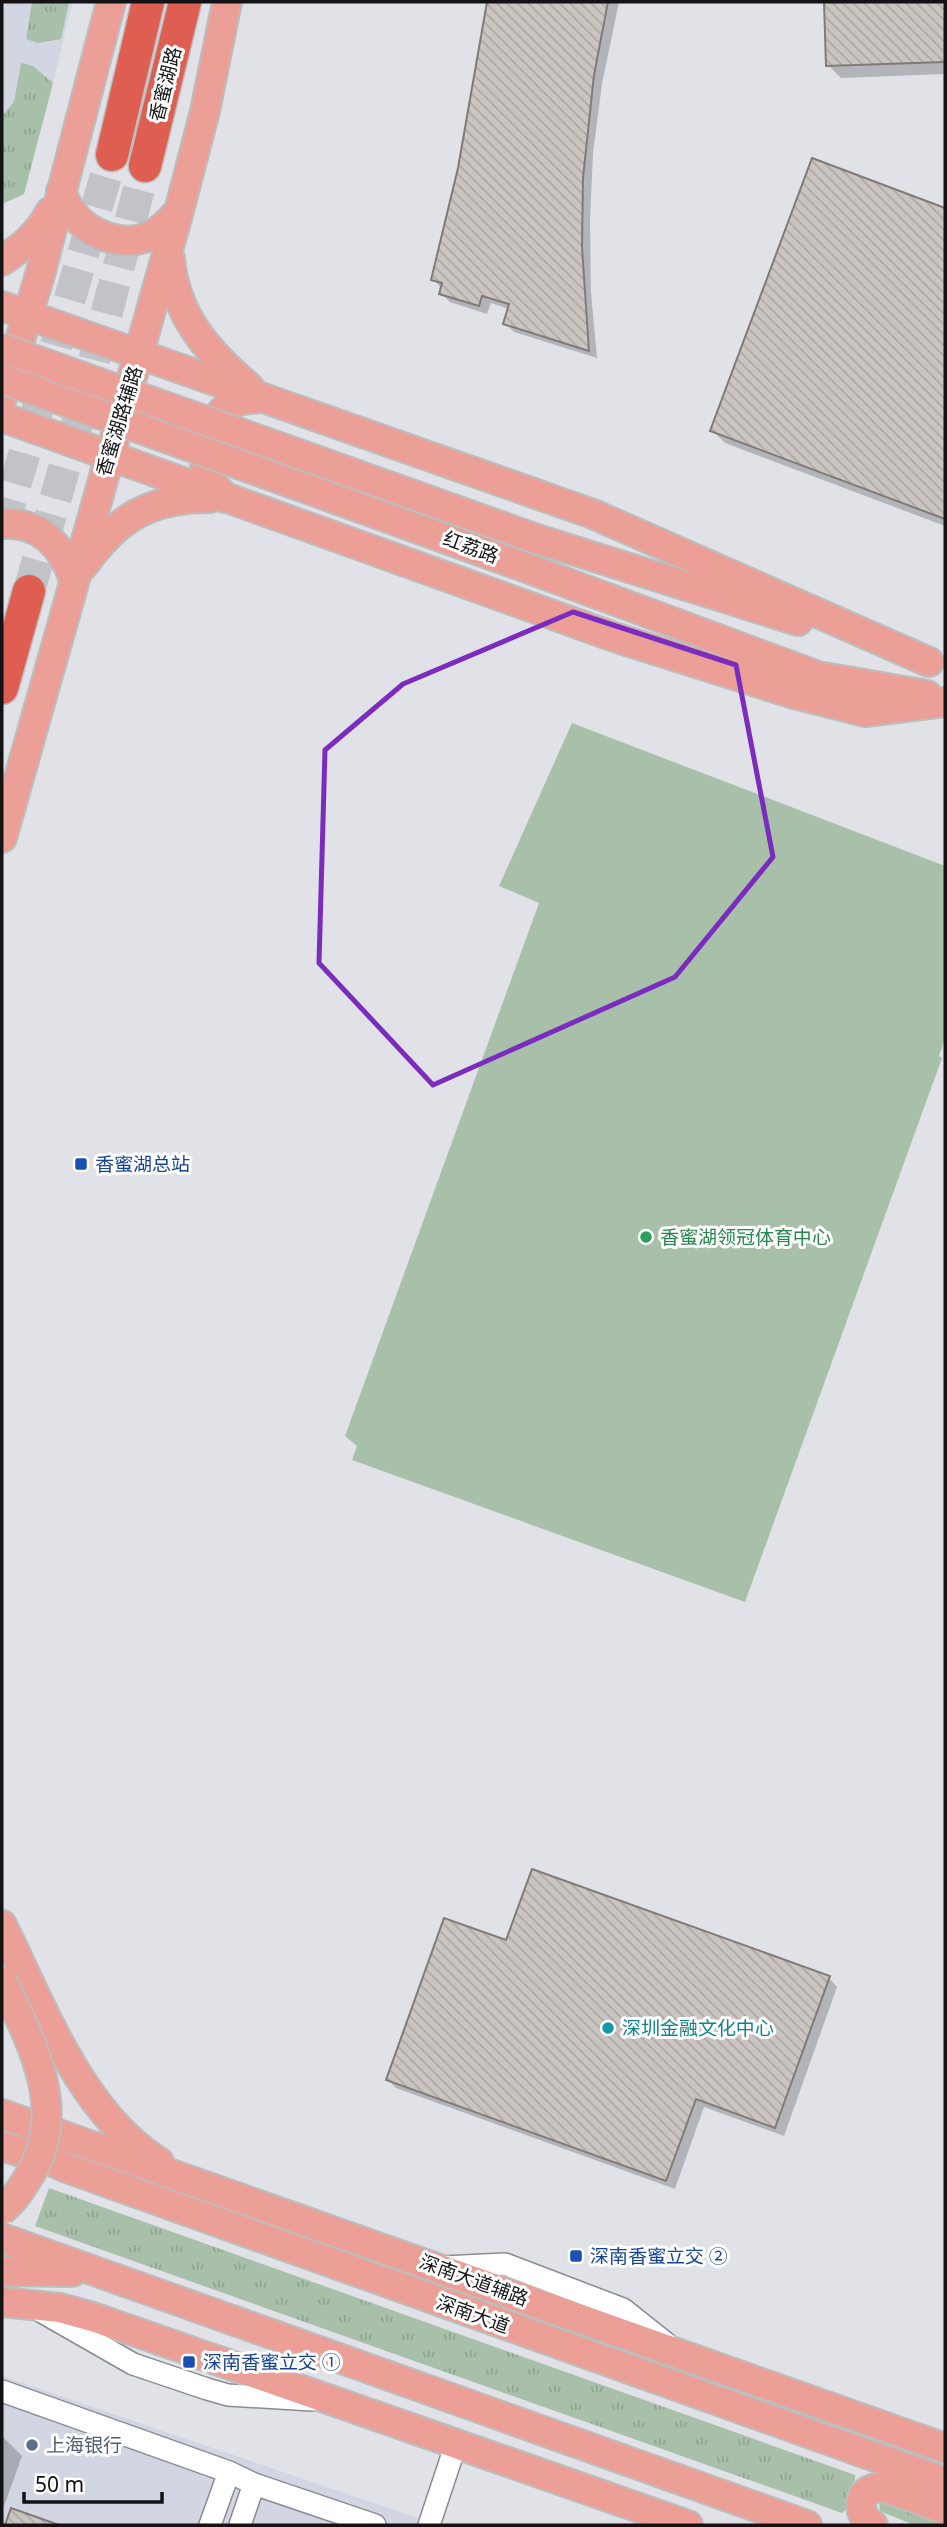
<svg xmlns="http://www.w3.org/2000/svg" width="947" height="2527" font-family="'Noto Sans','Noto Sans SC',sans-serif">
	<defs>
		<pattern id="grass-tufts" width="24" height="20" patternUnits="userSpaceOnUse" patternTransform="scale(1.75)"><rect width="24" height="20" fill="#a8c0a9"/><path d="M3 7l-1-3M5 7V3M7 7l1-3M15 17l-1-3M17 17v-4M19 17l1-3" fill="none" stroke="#90a491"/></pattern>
		<pattern id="building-back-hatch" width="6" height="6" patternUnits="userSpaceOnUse" patternTransform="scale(1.75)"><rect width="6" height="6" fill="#cbc5c1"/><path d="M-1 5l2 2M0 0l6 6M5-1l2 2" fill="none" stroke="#ada8a5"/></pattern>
	</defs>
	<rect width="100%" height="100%" fill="#e0e2e8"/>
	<path fill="#d2d6e3" d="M2 2H72L58 63 24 194 2 204Z
		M2 2376 438 2525H2Z"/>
	<path fill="url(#grass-tufts)" d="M32 2H69L61 39 38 43 26 39Z
		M21 63 33 66 53 83 24 194 2 204V116L14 102Z
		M49 2188 855 2475C856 2487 845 2493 848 2507L842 2513 35 2226Z
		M879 2501 945 2515V2525H914L880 2511Z"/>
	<path fill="#a8c0a9" d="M572 723 945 866V1038L939 1056 942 1058 745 1602 352 1460 357 1446 345 1436 539 903 499 886Z"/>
	<path fill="#0003" d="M488 2H619L602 84 593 153 590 222 591 292 597 358 514 332 505 323 509 309 491 303 487 314 450 302 441 293 442 289 433 279 459 169 480 56Z
		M826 2H945V74L841 78 828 65Z
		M813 160 945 210V526L725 443 712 430Z
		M507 1943 829 1978 837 1987 784 2136 704 2107 675 2189 396 2088 388 2080Z
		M2 2436 22 2456 2 2512Z"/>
	<path fill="url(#building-back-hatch)" stroke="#807b77" stroke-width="2" d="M487 2H608L594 75 583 178 582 247 589 351 503 324 509 304 482 296 479 306 439 294 442 283 431 280 458 168Z
		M824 2H945V62L826 66Z
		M812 158 945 208V519L710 431Z
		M532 1869 830 1976 775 2128 696 2099 666 2181 386 2080 444 1918 506 1940Z
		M11 2508 59 2525H5Z"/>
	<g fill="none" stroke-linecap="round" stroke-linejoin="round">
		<path stroke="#c1c3c8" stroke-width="32" stroke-dasharray="32 16" stroke-linecap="butt" d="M2 530 112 155
			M29 591 85 396 145 166"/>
		<g stroke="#8b8c92" stroke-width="24">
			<path id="minor" d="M443 2267 505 2264 623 2309 667 2344
				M35 2308 133 2364 207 2389 228 2395 312 2400
				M2 2391 229 2472 254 2484
				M210 2525 229 2472
				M240 2525 254 2484 375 2525
				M429 2525 456 2444"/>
		</g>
		<g stroke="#bdbdbd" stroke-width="32">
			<path id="major" d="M61 191C64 198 67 206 71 211 88 235 123 248 150 236 162 230 171 220 179 211
				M170 259C175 314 207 352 249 387
				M2 261C22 247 39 234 50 212
				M2 306 593 514 929 662
				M2 398 40 275 111 2
				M2 417 617 638 794 694 865 712 945 702
				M225 498C221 492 214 487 211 481 195 455 209 416 234 403 242 399 253 399 262 398
				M2 524C39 521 63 546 74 580
				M537 539 798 621
				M83 566C118 517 150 498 210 498
				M527 568 818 676 927 695
				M2 838 179 211 205 111 227 2
				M2 1925C42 2006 80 2112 159 2162
				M2 2114 945 2448
				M2 2146C22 2153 46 2157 64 2167L945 2482
				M2 2238 807 2525
				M2 2271 72 2272
				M2 2302 60 2308 96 2318 688 2525
				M873 2525C858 2517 855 2492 876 2488 889 2486 930 2505 945 2509"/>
		</g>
		<g stroke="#bdbdbd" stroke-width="35">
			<path id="highway" d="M112 155 148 2
				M145 166 185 2
				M2 688 29 591"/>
		</g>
		<use href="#minor" stroke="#fff" stroke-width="21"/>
		<use href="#major" stroke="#eb9f97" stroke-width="28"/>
		<use href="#highway" stroke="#de5f51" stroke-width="32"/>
		<g stroke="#bdbdbd" stroke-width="32" stroke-linecap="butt">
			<path id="major-bridge" d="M2 348 537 539
				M2 379 527 568
				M2 1981C31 2041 70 2112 29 2176 22 2188 13 2202 2 2210"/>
		</g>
		<use href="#major-bridge" stroke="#eb9f97" stroke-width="28"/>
	</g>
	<path fill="none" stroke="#7b2cbf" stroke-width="5" stroke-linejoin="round" d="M573 612 736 665 773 857 675 977 433 1085 319 963 325 750 403 684Z"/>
	<g fill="#1a4fb4" stroke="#fff" stroke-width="2.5">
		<rect x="74" y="1157" width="14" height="14" rx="3.5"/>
		<rect x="569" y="2249" width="14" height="14" rx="3.5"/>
		<rect x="182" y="2355" width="14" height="14" rx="3.5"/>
	</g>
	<circle fill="#2e9e5b" stroke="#fff" stroke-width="2.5" cx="646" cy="1237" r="7"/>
	<circle fill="#0f9aa8" stroke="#fff" stroke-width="2.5" cx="608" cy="2028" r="7"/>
	<circle fill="#5c6f8a" stroke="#fff" stroke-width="2.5" cx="32" cy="2445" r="7"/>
	<g text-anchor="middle" stroke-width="6" stroke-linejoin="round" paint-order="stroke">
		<g font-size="19" fill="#131315" stroke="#fff">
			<text transform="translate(165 84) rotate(-76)" y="7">香蜜湖路</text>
			<text transform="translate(119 421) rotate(-73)" y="7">香蜜湖路辅路</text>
			<text transform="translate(471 547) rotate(20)" y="7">红荔路</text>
			<text transform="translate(474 2280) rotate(20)" y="7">深南大道辅路</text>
			<text transform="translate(473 2314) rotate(20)" y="7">深南大道</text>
		</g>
		<g font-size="19" fill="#164399" stroke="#fff" text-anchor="start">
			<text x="95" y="1171">香蜜湖总站</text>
			<text x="590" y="2263">深南香蜜立交 ②</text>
			<text x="203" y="2369">深南香蜜立交 ①</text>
		</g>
		<g font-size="19" fill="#27864d" stroke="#fff" text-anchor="start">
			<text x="660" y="1244">香蜜湖领冠体育中心</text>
		</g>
		<g font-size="19" fill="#0d838f" stroke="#fff" text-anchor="start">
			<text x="622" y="2035">深圳金融文化中心</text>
		</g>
		<g font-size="19" fill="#4e5e75" stroke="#fff" text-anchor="start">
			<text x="46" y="2452">上海银行</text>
		</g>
	</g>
	<rect width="947" height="2527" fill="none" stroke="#131315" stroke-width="7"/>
	<path d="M24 2492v10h138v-10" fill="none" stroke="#131315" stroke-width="3.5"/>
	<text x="35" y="2492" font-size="21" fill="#131315" stroke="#ffffff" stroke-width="5" paint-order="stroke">50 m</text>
</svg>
